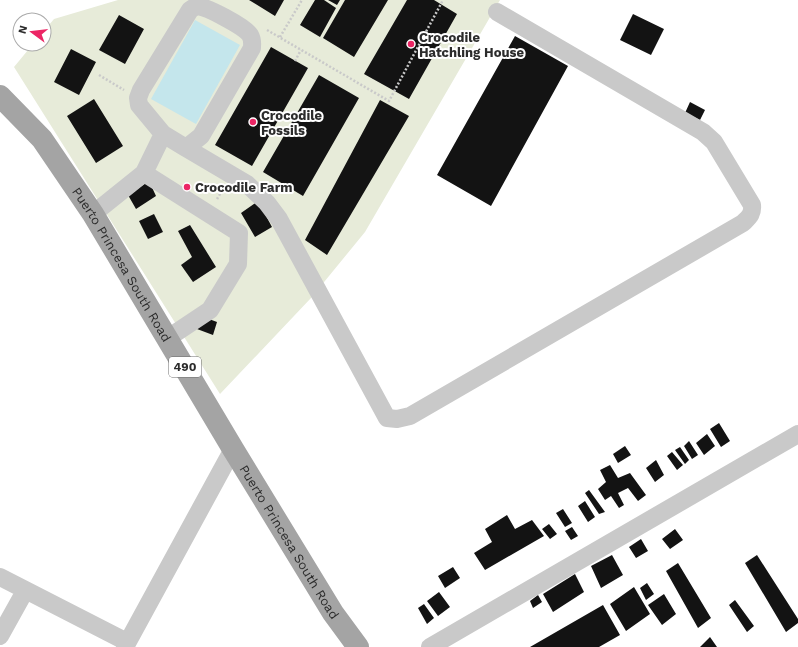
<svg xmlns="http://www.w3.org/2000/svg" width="798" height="647" font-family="'Work Sans',sans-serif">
	<rect width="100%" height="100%" fill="#fff"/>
	<path fill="#e7ebd9" d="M118 0H500L365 232 311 298 220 394 14 67 33 44H44V31L54 19Z"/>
	<path fill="#c4e6ec" d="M195 20 240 45 196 124 151 99Z"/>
	<path fill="#131313" d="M249 0H284L275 16Z
		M315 0H324L336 8 320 37 300 25Z
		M328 0H340L337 5Z
		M345 0H388L354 57 323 38Z
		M407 0H434L457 14 409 99 364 74Z
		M633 14 664 29 651 55 620 40Z
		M119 15 144 29 125 64 99 50Z
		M515 36 568 66 491 206 437 175Z
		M271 47 308 68 252 166 215 145Z
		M71 49 96 62 79 95 54 82Z
		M319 75 359 98 303 196 263 172Z
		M94 99 123 146 96 163 67 116Z
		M380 100 409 116 327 255 305 240Z
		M690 102 705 110 700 120 685 113Z
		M149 181 156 196 136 209 128 195Z
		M258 201 272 227 255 237 241 213Z
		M154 214 163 232 148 239 139 221Z
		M190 225 216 267 193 282 181 265 192 257 178 231Z
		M201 316 217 322 213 335 197 329Z
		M719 423 730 441 721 447 710 429Z
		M707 434 715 446 704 455 696 443Z
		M689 441 698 455 692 459 684 446Z
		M625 446 631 455 618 463 613 454Z
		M680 447 689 460 685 464 675 450Z
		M672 452 683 465 677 470 667 456Z
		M656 460 664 475 655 482 646 468Z
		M610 465 618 478 630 473 646 495 638 501 628 488 618 493 624 505 619 508 611 496 605 500 598 489 606 482 600 470Z
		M589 490 605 512 599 514 585 493Z
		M585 501 595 517 588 522 578 506Z
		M563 509 572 523 565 527 556 513Z
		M507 515 515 529 532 520 544 536 485 570 474 553 492 542 485 529Z
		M549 524 557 534 550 539 542 529Z
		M572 527 578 536 571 540 565 531Z
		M675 529 683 540 670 549 662 539Z
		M641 539 648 551 636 558 629 547Z
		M612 555 623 575 601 588 591 566Z
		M757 555 798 619V623L786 632 745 563Z
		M678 563 711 618 698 628 666 571Z
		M453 567 460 578 445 588 438 576Z
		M575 574 584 592 553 612 543 594Z
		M647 583 654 594 646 600 640 588Z
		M634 587 650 614 626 631 610 604Z
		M439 592 450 607 438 616 427 601Z
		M664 594 676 614 662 625 648 605Z
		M538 595 542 602 533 608 530 601Z
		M735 600 754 626 747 632 729 605Z
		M424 604 434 618 427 624 418 608Z
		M603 605 620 635 599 647H530Z
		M710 637 717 647H700Z"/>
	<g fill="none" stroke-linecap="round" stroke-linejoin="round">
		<path stroke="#c9c9c9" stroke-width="2.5" stroke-dasharray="2 2" stroke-linecap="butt" d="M267 30 389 101 443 0
			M280 37 302 0
			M295 61 301 50
			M99 75 124 90
			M217 199 223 189"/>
		<path stroke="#c9c9c9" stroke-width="18" d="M196 6C206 6 245 27 250 35 253 40 252 43 252 48L201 136 186 148 163 134 139 105 138 98 141 90 190 10Z
			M186 148 247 184 267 203 279 219 387 418 397 419 410 416 743 223C749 217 753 214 752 205L714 142 703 132 497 12
			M144 173 239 233 238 264 210 310 168 338
			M93 214 144 173 163 134
			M0 577 127 642
			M0 636 25 591
			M125 647 233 449
			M430 647 798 434"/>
		<path stroke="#a4a4a4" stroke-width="22" id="s1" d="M0 96 42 139 93 214 233 449 333 613 358 647"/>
	</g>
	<g fill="#ec2665" stroke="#fff" stroke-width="1.5">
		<circle cx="411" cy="44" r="4"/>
		<circle cx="253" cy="122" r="4"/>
		<circle cx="187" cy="187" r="4"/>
	</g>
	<g text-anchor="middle" stroke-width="4" stroke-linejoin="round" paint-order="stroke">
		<rect fill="#fff" stroke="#6b6b6b" stroke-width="1" x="169" y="357" width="32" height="20" rx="3"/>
		<g font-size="12" font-weight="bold" fill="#2c2c2c">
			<text x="185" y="371">490</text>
		</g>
		<g font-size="13" font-weight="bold" fill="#2c2c2c" stroke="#fff" text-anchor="start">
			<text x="419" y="42">Crocodile<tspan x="419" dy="15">Hatchling House</tspan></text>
			<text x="261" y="120">Crocodile<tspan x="261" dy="15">Fossils</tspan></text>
			<text x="195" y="192">Crocodile Farm</text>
		</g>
		<g font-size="13" fill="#2c2c2c" stroke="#fff">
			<text dy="5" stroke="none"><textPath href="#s1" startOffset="209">Puerto Princesa South Road</textPath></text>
			<text dy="5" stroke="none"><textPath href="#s1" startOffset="533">Puerto Princesa South Road</textPath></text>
		</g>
	</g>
	<g transform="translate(32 32) rotate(285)"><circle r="19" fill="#ffffff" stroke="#ababab"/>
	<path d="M0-3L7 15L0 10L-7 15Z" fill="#ec2665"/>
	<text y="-6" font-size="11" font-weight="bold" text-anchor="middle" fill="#2c2c2c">N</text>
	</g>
</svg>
